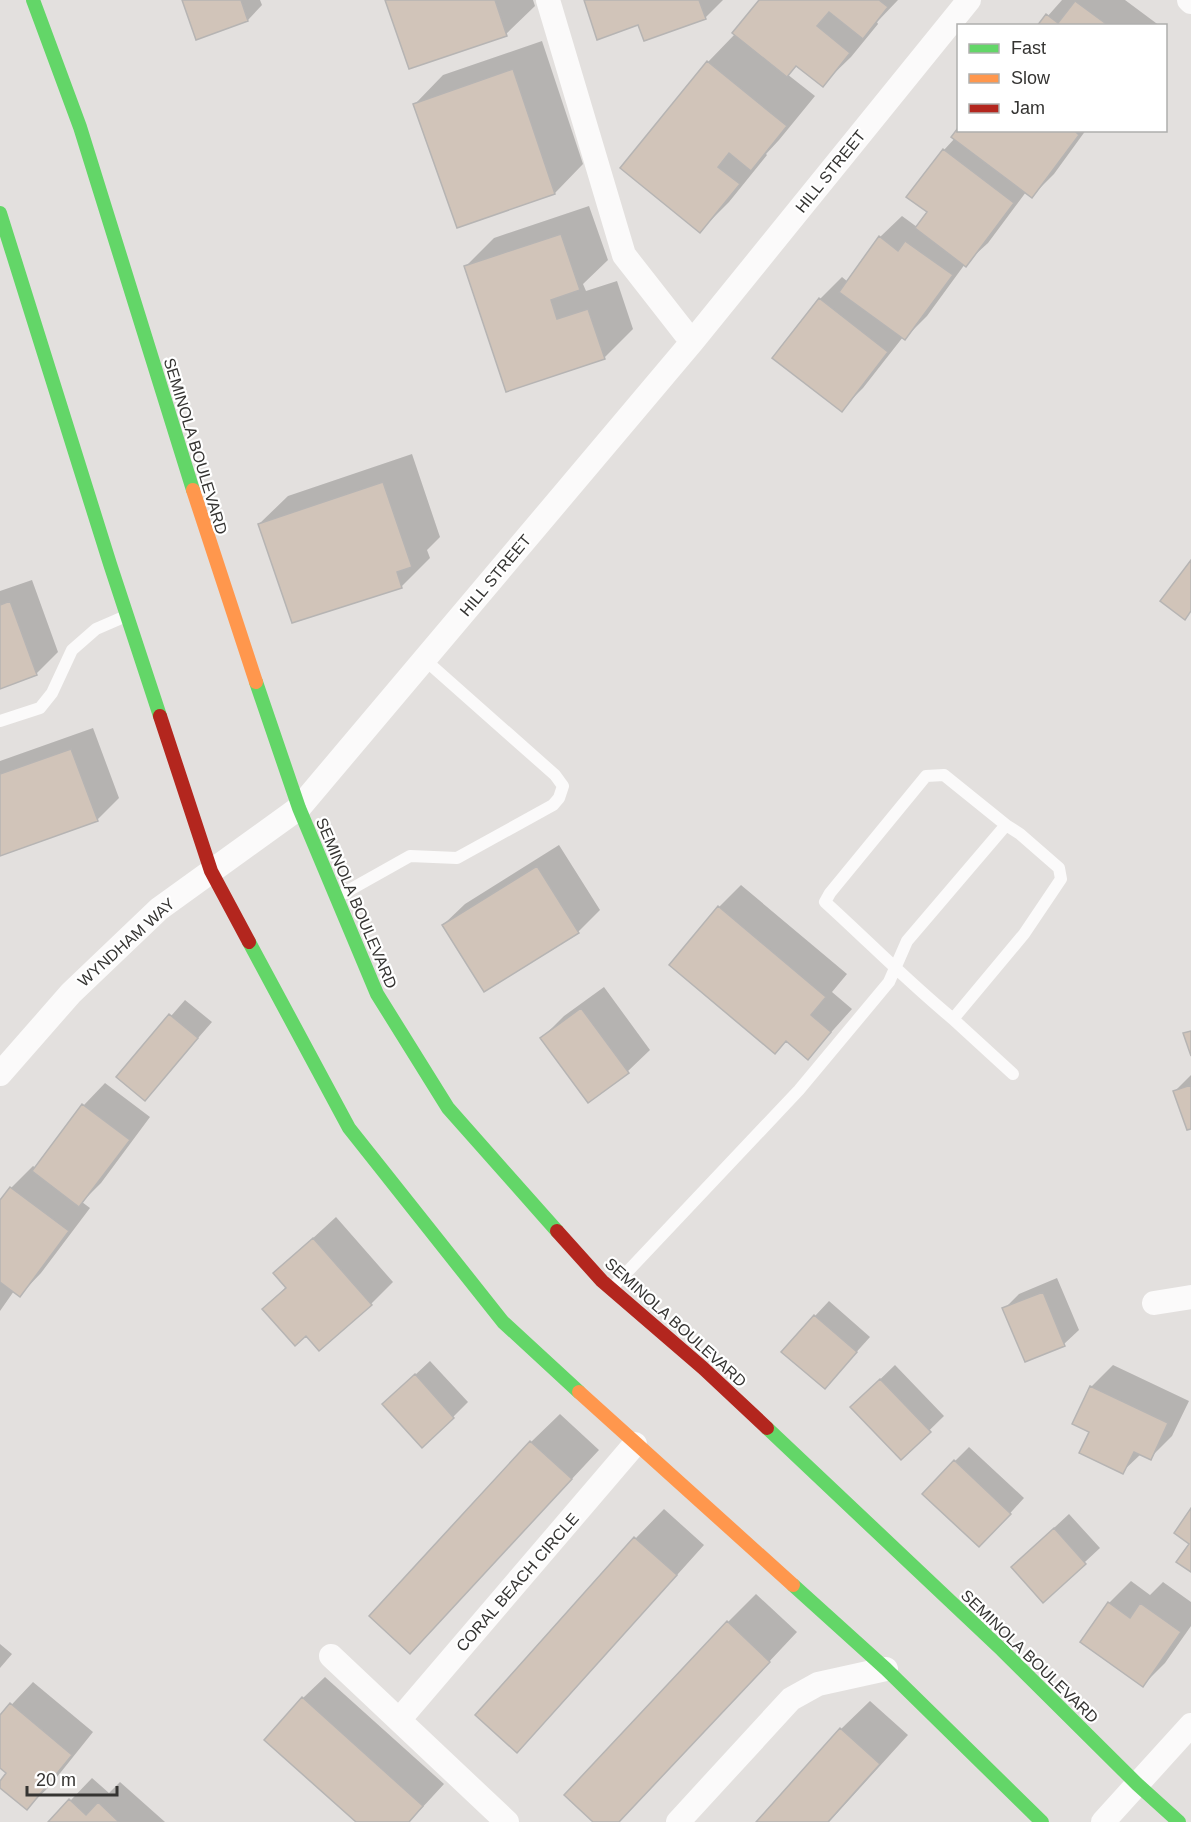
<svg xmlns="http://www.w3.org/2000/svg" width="1191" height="1822" font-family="Helvetica,sans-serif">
	<rect width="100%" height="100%" fill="#e3e0de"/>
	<path fill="#0003" d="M183 0H260L262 5 248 20Z
		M387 0H533L535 6 506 34Z
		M585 0H723L705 18 639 23Z
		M761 0H898L877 22 878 24 851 57 822 85 797 64 787 74 815 96 779 140 766 154 767 155 729 202 700 231 708 62 735 34Z
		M1062 0H1125L1160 26H1039Z
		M542 41 583 164 555 193 458 227 415 104 443 75Z
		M958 130H1086L1054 174 1032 196 1026 192 988 243 965 264 927 316 905 338 903 337 863 388 841 410 820 299 842 277 848 282 880 237 902 216 917 227 929 212 944 150 955 138Z
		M589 206 608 260 583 284 586 291 617 281 633 329 604 358 465 267 494 238Z
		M412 454 440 537 427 550 430 558 401 587 259 524 288 496Z
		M32 580 58 652 36 674 0 687V591Z
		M93 728 119 798 97 820 0 855V761Z
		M559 845 600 910 578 932 485 990 443 925 465 904Z
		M741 885 847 974 832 992 852 1009 808 1058 719 907Z
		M604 987 650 1050 628 1071 588 1101 542 1038 564 1016Z
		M185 1000 212 1022 145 1099 118 1077Z
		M1191 1075V1127L1175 1091Z
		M105 1083 150 1117 101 1183 82 1202 90 1208 41 1273 20 1295 14 1291 0 1311V1203L11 1188 33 1166 36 1168 84 1105Z
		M336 1217 393 1282 371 1304 306 1334 264 1309 287 1286 275 1273Z
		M1057 1278 1079 1330 1064 1344 1004 1309 1019 1294Z
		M829 1301 870 1337 825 1387 815 1316Z
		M430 1361 468 1402 453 1417 384 1404Z
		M895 1365 944 1416 901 1458 867 1392Z
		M1113 1365 1189 1401 1172 1436 1150 1458 1141 1454 1122 1472 1091 1432V1387Z
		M560 1414 599 1450 410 1652 531 1442Z
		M969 1447 1024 1498 994 1531 955 1461Z
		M664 1509 704 1545 545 1722 517 1751 477 1715 636 1538Z
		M1069 1514 1100 1548 1043 1601 1027 1553Z
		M1131 1581 1150 1595 1163 1582 1191 1602V1626L1165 1663 1143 1685 1109 1603Z
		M756 1594 797 1632 618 1822H595L728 1622Z
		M0 1644 12 1654 0 1668Z
		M325 1677 444 1784 409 1822H358L303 1698Z
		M33 1682 93 1732 49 1787 27 1808 0 1787V1783L8 1773 0 1767V1717Z
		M870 1701 908 1735 829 1822H758L841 1729Z
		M92 1778 109 1793 120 1782 165 1822H50Z"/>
	<path fill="#d1c4b9" stroke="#b6b4b3" stroke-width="1.5" d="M182 0H241L248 21 196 40Z
		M385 0H495L507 36 409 69Z
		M584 0H699L706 19 644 41 638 25 597 40Z
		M759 0H879L888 7 863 39 829 12 817 26 850 53 823 87 796 66 787 77 732 33Z
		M1075 1 1109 26H1037L1046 14 1058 23Z
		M707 61 787 126 751 171 729 153 718 167 740 184 700 233 620 168Z
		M513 69 555 194 457 228 413 104Z
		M958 128V130H1074L1079 135 1032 198 951 137Z
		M943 149 1014 203 966 267 915 228 927 212 906 197Z
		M561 234 580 290 551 300 557 319 588 309 605 359 506 392 464 266Z
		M879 236 898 251 905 241 953 275 905 340 839 292Z
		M819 298 888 352 842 412 772 358Z
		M383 482 412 567 397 572 402 588 292 623 258 524Z
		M1191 560V611L1185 620 1160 601Z
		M10 601 37 675 0 689V605Z
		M71 749 98 821 0 856V774Z
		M537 866 579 933 484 992 442 925Z
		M718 906 826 997 811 1015 831 1032 808 1060 786 1041 775 1054 669 965Z
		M581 1008 629 1073 588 1103 540 1038Z
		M169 1014 198 1038 145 1101 116 1077Z
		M1191 1031V1056L1183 1033Z
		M1191 1085V1129L1187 1130 1173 1091Z
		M82 1104 130 1140 79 1207 32 1171Z
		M10 1187 69 1231 20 1297 0 1282V1200Z
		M313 1238 372 1305 319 1351 306 1336 295 1346 262 1309 286 1288 273 1273Z
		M1043 1292 1065 1346 1025 1362 1002 1308Z
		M814 1315 857 1352 825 1389 781 1352Z
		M415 1374 454 1418 422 1448 382 1404Z
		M880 1379 931 1432 901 1460 850 1407Z
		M1090 1386 1168 1423 1151 1460 1134 1452 1123 1474 1079 1453 1089 1432 1072 1424Z
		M530 1441 572 1479 410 1654 369 1616Z
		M954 1460 1011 1514 979 1547 922 1494Z
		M1191 1508V1572L1176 1562 1189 1544 1174 1533Z
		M1054 1528 1086 1564 1043 1603 1011 1567Z
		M634 1537 677 1575 517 1753 475 1715Z
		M1108 1602 1130 1618 1140 1603 1181 1632 1143 1687 1080 1642Z
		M727 1621 770 1662 619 1822H593L564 1795Z
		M302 1697 423 1806 409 1822H356L264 1740Z
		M10 1703 72 1755 27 1810 0 1788V1781L6 1773 0 1768V1715Z
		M840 1728 880 1764 828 1822H756Z
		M69 1799 86 1815 98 1802 119 1822H48Z"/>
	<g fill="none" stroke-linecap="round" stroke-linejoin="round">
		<path stroke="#fbfafa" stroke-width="12" d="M0 721 40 708 52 693 72 650 96 629 126 616
			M337 897 410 856 457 858 553 805 559 798 563 786 555 775 424 659
			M953 1019 1013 1074
			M612 1288 799 1090 889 982 907 941 1006 825 1020 834 1059 868 1061 879 1024 934 953 1019C908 982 868 941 825 902L830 893 926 776 944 775 1006 825"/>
		<path stroke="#fbfafa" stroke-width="24" d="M548 0 624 255 692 342
			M1189 0 1191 2
			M0 1074 71 993 159 909 299 808 692 342 969 0
			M1154 1303 1191 1297
			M331 1656 507 1822
			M399 1720 635 1444
			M678 1822 791 1699 818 1684 886 1669
			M1103 1822 1191 1725"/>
		<path stroke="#63d668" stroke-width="14" d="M33 0 80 127 193 490
			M0 213 110 564 160 716
			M256 682 299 808 377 994 448 1108 557 1231
			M249 942 349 1128 503 1322 579 1392
			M767 1428 1002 1650 1137 1784 1179 1822
			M793 1585 886 1669 1042 1822"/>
		<path stroke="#ff974d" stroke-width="14" d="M193 490 256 682
			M579 1392 793 1585"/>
		<path stroke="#b3261e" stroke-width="14" d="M160 716 211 871 249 942
			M557 1231 602 1281 703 1368 767 1428"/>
	</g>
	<g text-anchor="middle" stroke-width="4.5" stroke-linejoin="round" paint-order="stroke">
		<g font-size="16" fill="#353432" stroke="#fff">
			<text transform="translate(830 171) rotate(-51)" y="6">HILL STREET</text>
			<text transform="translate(196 446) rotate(73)" y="6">SEMINOLA BOULEVARD</text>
			<text transform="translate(495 575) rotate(-50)" y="6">HILL STREET</text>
			<text transform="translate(357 903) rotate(67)" y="6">SEMINOLA BOULEVARD</text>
			<text transform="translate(126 942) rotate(-42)" y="6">WYNDHAM WAY</text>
			<text transform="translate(676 1322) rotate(42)" y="6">SEMINOLA BOULEVARD</text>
			<text transform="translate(517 1582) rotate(-49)" y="6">CORAL BEACH CIRCLE</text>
			<text transform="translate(1030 1656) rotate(44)" y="6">SEMINOLA BOULEVARD</text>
		</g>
	</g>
	<rect x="957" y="24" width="210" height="108" fill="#ffffff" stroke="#aeaead" stroke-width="1.5"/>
	<rect x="969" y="44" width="30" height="9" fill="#63d668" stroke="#aeaead" stroke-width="1.5"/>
	<text x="1011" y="54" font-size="18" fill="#353432">Fast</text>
	<rect x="969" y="74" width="30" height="9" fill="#ff974d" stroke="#aeaead" stroke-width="1.5"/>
	<text x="1011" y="84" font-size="18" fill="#353432">Slow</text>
	<rect x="969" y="104" width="30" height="9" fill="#b3261e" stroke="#aeaead" stroke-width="1.5"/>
	<text x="1011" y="114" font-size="18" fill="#353432">Jam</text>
	<path d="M27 1786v9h90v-9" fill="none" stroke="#353432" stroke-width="3"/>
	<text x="36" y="1786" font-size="18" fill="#353432" stroke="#ffffff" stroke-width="4.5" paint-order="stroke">20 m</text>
</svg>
